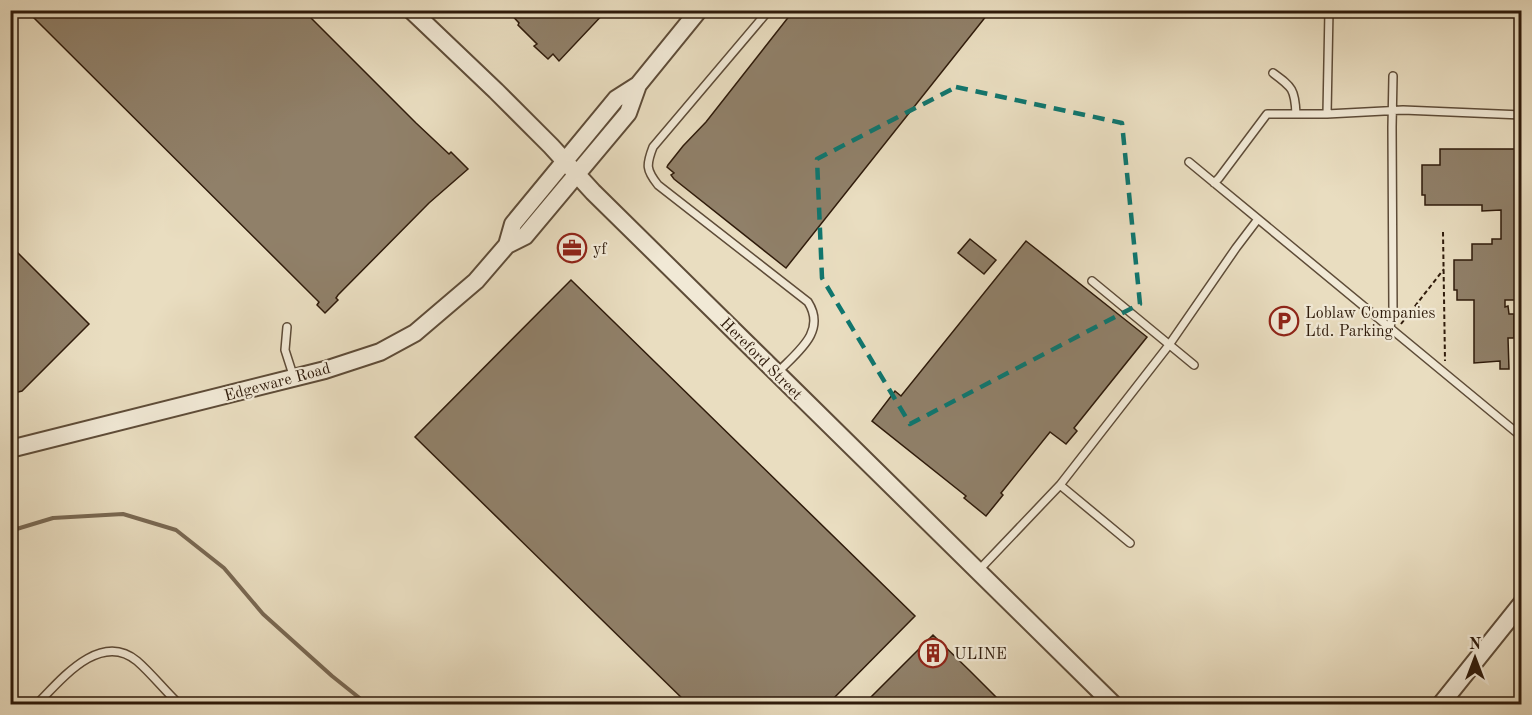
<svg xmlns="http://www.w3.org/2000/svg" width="1532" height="715" font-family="'Old Standard TT',serif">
	<rect width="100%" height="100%" fill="#e9ddc0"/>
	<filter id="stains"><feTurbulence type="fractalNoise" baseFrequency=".00333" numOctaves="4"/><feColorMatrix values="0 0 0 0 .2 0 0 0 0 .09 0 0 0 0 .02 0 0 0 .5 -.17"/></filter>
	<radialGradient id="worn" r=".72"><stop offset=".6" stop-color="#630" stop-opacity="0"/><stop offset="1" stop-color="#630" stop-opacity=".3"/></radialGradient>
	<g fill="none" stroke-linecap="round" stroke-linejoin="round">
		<path stroke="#796852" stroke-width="4" d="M10 531 53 518 123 514 176 530 224 568 263 614 332 676 367 704"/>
	</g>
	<path fill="#908069" stroke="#2f1b0b" stroke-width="1.5" d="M26 10H303L416 123 449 154 451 152 468 169 429 203 338 295 336 298 338 300 325 313 317 305 319 302Z
		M507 10H607L559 61 553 54 548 59 534 46 537 44 518 25 519 23Z
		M794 10H991L786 268 674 179 671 175 674 173 667 167 668 165 683 146 706 122Z
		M1440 149H1522V307H1519V300H1505V307L1508 306 1509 314H1514V338H1508L1509 369H1500V361L1474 363V300H1457V290H1454V260H1472V244H1492V239H1501V210L1482 211V205H1425V195H1422V165H1440Z
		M970 239 996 260 984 274 958 253Z
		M1026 241 1147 337 1074 428 1077 431 1066 444 1050 432 1001 493 1003 495 986 516 964 498 966 496 872 421 895 391 901 396Z
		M10 245 89 324 22 391 10 394Z
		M571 280 915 616 828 704H688L415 437Z
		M933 635 970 671 1003 704H864Z"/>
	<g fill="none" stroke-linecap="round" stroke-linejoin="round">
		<g stroke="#5e4c38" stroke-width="10">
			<path id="service" d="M769 10 653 147C646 165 646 170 658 185L808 302C827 332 797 352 777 373
				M1329 10 1327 114 1403 110 1522 115
				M1273 73C1292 87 1295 89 1296 114
				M1189 162 1522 437
				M1214 183 1219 178 1267 114H1327
				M1092 281 1194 365
				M287 327 285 350 294 378
				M1390 328 1393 310 1392 127 1393 76
				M1060 485 1130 543
				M979 570 1060 485 1169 345 1236 248 1258 219
				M37 704C60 681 100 630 137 661 152 674 165 691 179 704"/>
		</g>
		<g stroke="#5e4c38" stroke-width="20">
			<path id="tertiary" d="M411 10 496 91 551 146 593 192 1113 704
				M507 245 525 236 628 113 638 85 699 10
				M10 449 325 370 380 352 415 333 476 281 507 245 513 224 616 99 638 85
				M1441 704 1522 603"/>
		</g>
		<path stroke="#2f1b0b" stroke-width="2" stroke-dasharray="4.5 3" stroke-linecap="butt" d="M1443 232 1445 361
			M1401 324 1444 269"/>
		<use href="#service" stroke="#f1e9d6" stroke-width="7"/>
		<use href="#tertiary" stroke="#f1e9d6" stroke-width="16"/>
	</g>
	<path fill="none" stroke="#0f766e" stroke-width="4.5" stroke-dasharray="12 8" stroke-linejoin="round" d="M956 87 1122 123 1140 304 910 424 822 278 817 159Z"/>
	<defs>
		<g id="office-ring" transform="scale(1.5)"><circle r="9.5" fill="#f1e9d6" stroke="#8f2418" stroke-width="1.5"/><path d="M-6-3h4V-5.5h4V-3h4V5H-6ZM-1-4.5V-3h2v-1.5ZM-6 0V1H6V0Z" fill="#8f2418"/></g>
		<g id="parking-ring" transform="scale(1.5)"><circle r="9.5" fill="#f1e9d6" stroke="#8f2418" stroke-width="1.5"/><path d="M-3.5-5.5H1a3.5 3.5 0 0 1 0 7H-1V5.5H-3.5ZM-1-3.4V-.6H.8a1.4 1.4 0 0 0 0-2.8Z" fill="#8f2418"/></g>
		<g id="building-ring" transform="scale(1.5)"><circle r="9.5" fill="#f1e9d6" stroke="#8f2418" stroke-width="1.5"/><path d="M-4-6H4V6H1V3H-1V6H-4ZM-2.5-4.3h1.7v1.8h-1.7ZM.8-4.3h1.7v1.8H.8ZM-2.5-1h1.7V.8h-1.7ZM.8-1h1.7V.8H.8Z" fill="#8f2418"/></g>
	</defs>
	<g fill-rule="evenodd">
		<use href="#office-ring" x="572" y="248"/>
		<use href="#parking-ring" x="1284" y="321"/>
		<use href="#building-ring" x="933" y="653"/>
	</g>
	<g text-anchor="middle" stroke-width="4.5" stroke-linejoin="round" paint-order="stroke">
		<g font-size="16" fill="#2f1b0b" stroke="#f1e9d6" text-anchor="start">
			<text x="593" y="254">yf</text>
			<text x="1305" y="318">Loblaw Companies<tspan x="1305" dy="18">Ltd. Parking</tspan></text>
			<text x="954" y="659">ULINE</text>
		</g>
		<g font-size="16" fill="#2f1b0b" stroke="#f1e9d6">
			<text transform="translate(762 358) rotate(45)" y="6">Hereford Street</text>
			<text transform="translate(277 381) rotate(-15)" y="6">Edgeware Road</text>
		</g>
	</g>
	<rect width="1532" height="715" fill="none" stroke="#e9ddc0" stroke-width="36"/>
	<rect x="12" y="12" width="1508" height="691" fill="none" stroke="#2f1b0b" stroke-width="3"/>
	<rect x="18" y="18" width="1496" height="679" fill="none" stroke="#2f1b0b" stroke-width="1.5"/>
	<g transform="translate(1475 658)" stroke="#f1e9d6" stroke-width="4.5" paint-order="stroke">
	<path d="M0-4.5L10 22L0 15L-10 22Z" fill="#2f1b0b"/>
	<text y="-9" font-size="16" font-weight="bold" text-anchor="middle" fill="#2f1b0b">N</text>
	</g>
	<rect width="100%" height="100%" filter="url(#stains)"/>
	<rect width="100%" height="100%" fill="url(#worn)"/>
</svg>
